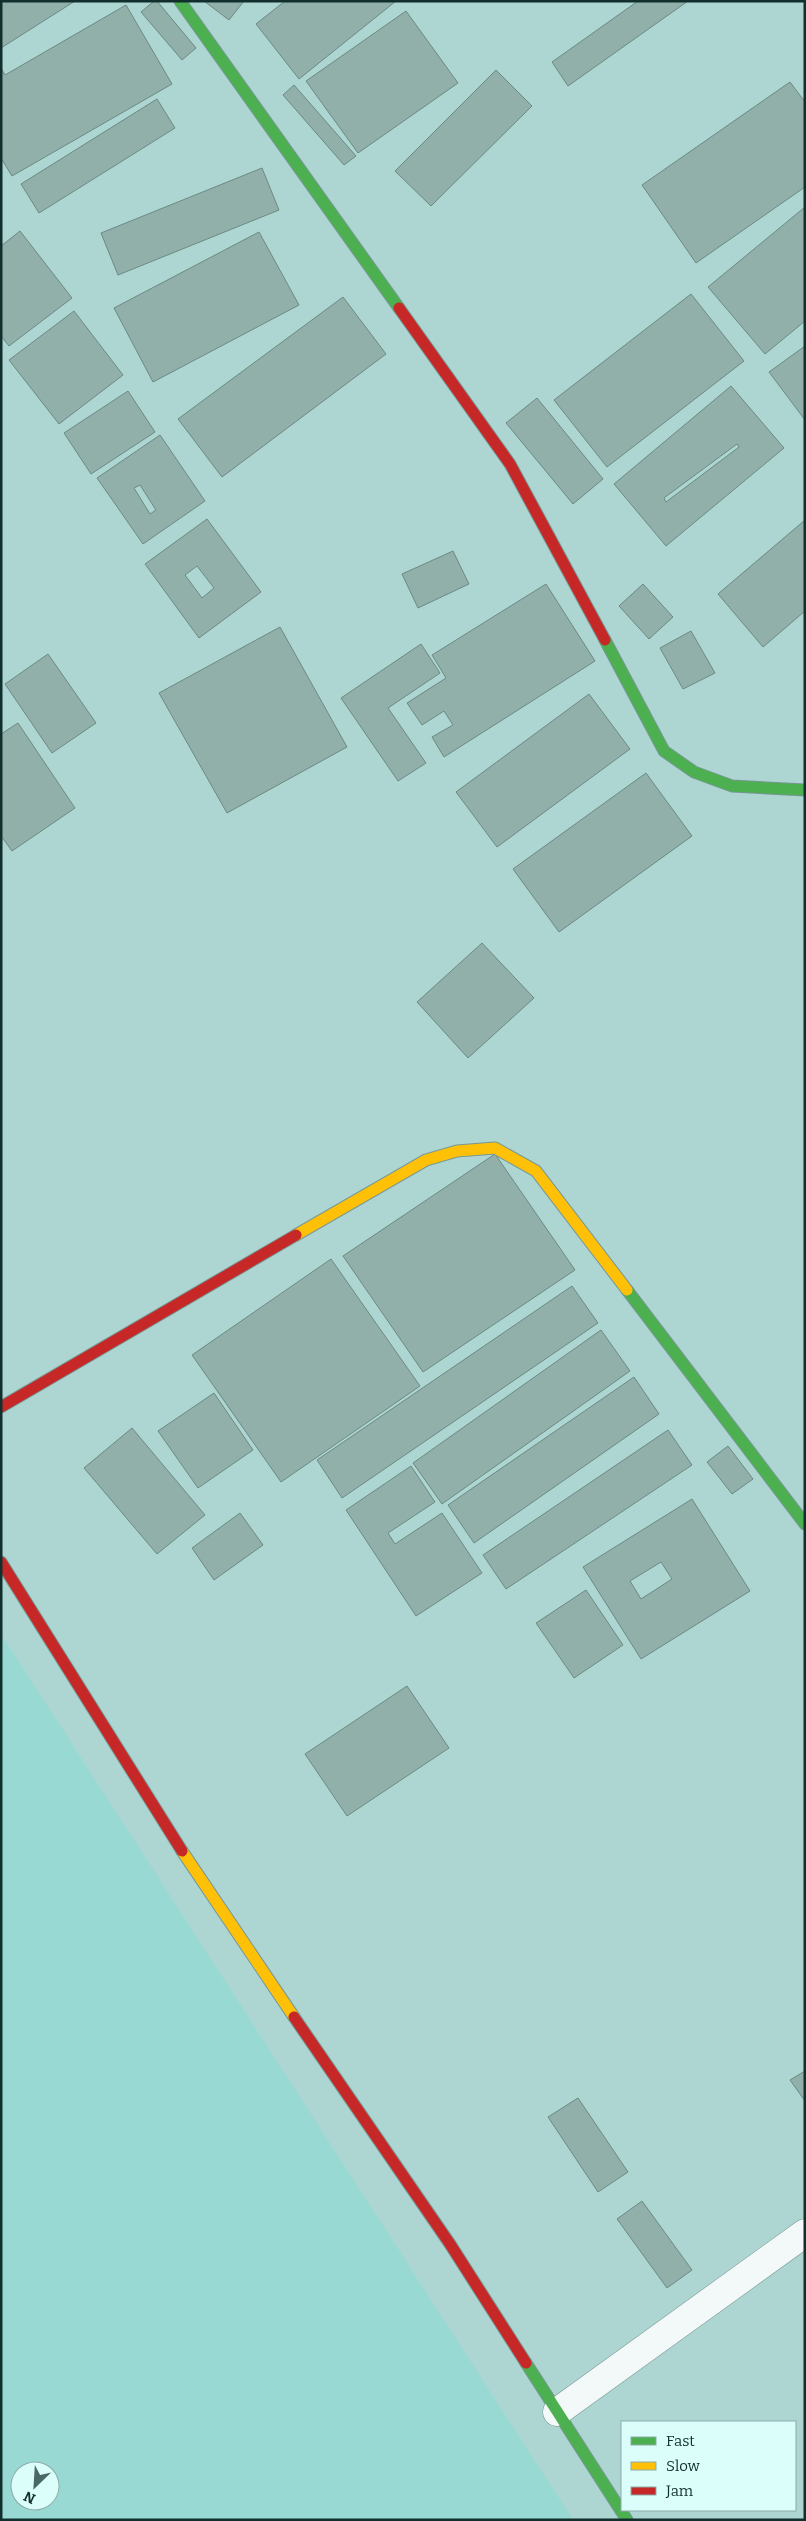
<svg xmlns="http://www.w3.org/2000/svg" width="806" height="2521" font-family="Bitter,serif">
	<rect width="100%" height="100%" fill="#add5d1"/>
	<path fill="#99d9d4" fill-rule="evenodd" d="M1 1634 573 2520H1ZM20 2471H50V2501H20Z"/>
	<path fill="#92b0aa" stroke="#6b8a84" fill-rule="evenodd" d="M1 1H75L1 48Z
		M154 1H157L196 48 182 60 141 12Z
		M204 1H244L229 20Z
		M285 1H396L299 79 256 24Z
		M638 1H688L568 86 552 62Z
		M126 5 172 84 12 176 1 158V68L5 75Z
		M406 11 458 83 358 153 306 81Z
		M496 70 532 106 431 206 395 171Z
		M790 82 805 102V187L696 263 642 185Z
		M294 85 356 156 344 165 283 95Z
		M157 99 175 128 39 213 21 184Z
		M262 168 279 210 118 275 101 233Z
		M805 207V321L765 354 708 287Z
		M20 231 72 298 9 346 1 336V246Z
		M259 232 299 305 153 382 114 308Z
		M691 294 744 361 607 467 554 400Z
		M343 297 386 354 222 477 178 419Z
		M74 311 123 375 59 424 9 360Z
		M805 346V420L769 372Z
		M731 386 784 448 666 546 614 484ZM737 444 739 447 666 502 664 498Z
		M128 391 155 432 91 474 64 433Z
		M537 398 603 479 573 504 506 423Z
		M160 435 205 501 143 544 97 478ZM140 485 156 510 150 514 134 488Z
		M207 519 261 592 199 638 145 564ZM197 566 214 588 202 598 185 575Z
		M805 520V611L763 647 718 594Z
		M453 551 469 584 418 608 402 574Z
		M546 584 595 661 444 757 432 737 453 725 444 711 422 725 407 703 446 678 432 655Z
		M643 584 673 617 649 639 619 606Z
		M280 627 347 747 227 813 159 693Z
		M691 631 715 673 683 689 660 648Z
		M421 644 440 673 388 708 426 763 398 781 341 698Z
		M48 654 96 723 52 753 5 684Z
		M589 694 630 749 497 847 456 792Z
		M18 723 75 808 12 851 1 836V734Z
		M646 773 692 836 559 932 513 869Z
		M482 943 534 998 468 1058 417 1002Z
		M495 1154 575 1270 423 1372 343 1256Z
		M331 1259 420 1386 281 1482 192 1355Z
		M572 1286 598 1323 342 1498 317 1460Z
		M601 1330 630 1371 442 1504 413 1463Z
		M634 1377 659 1414 474 1543 448 1505Z
		M214 1393 253 1450 198 1488 158 1431Z
		M132 1428 205 1515 157 1554 84 1468Z
		M668 1430 692 1465 506 1589 483 1555Z
		M728 1446 753 1479 732 1494 707 1462Z
		M411 1466 435 1502 388 1533 395 1544 442 1513 482 1573 416 1616 346 1510Z
		M692 1499 750 1591 641 1659 583 1567ZM661 1562 672 1579 641 1599 630 1581Z
		M240 1513 263 1545 214 1580 192 1548Z
		M586 1590 623 1645 574 1678 536 1623Z
		M407 1686 449 1748 347 1816 305 1754Z
		M805 2071V2101L790 2080Z
		M578 2098 628 2172 598 2192 548 2117Z
		M642 2201 692 2270 667 2288 617 2219Z"/>
	<g fill="none" stroke-linecap="round" stroke-linejoin="round">
		<g stroke="#789895" stroke-width="29">
			<path id="street" d="M557 2412 805 2233"/>
		</g>
		<g stroke="#789895" stroke-width="13">
			<path id="fast" d="M180 1 399 308
				M605 640 664 751 694 772 732 786 805 790
				M627 1290 805 1524
				M526 2363 627 2520"/>
		</g>
		<g stroke="#789895" stroke-width="13">
			<path id="slow" d="M296 1235 426 1160 457 1151 495 1148 536 1171 627 1290
				M182 1851 294 2017"/>
		</g>
		<g stroke="#789895" stroke-width="13">
			<path id="jam" d="M399 308 510 464 605 640
				M1 1407 296 1235
				M1 1562 182 1851
				M294 2017 450 2244 526 2363"/>
		</g>
		<use href="#street" stroke="#f3f9f8" stroke-width="28"/>
		<use href="#fast" stroke="#4caf50" stroke-width="11"/>
		<use href="#slow" stroke="#ffc107" stroke-width="11"/>
		<use href="#jam" stroke="#c62828" stroke-width="11"/>
	</g>
	<rect width="806" height="2521" fill="none" stroke="#112f2d" stroke-width="5"/>
	<rect x="621" y="2421" width="175" height="90" fill="#dcfefb" stroke="#8baba9"/>
	<rect x="631" y="2437" width="25" height="8" fill="#4caf50" stroke="#8baba9"/>
	<text x="666" y="2446" font-size="15" fill="#112f2d">Fast</text>
	<rect x="631" y="2462" width="25" height="8" fill="#ffc107" stroke="#8baba9"/>
	<text x="666" y="2471" font-size="15" fill="#112f2d">Slow</text>
	<rect x="631" y="2487" width="25" height="8" fill="#c62828" stroke="#8baba9"/>
	<text x="666" y="2496" font-size="15" fill="#112f2d">Jam</text>
	<g transform="translate(35 2486) rotate(205)"><circle r="24" fill="#dcfefb" stroke="#8baba9"/>
	<path d="M0-4L9 19L0 12L-9 19Z" fill="#486966"/>
	<text y="-8" font-size="14" font-weight="bold" text-anchor="middle" fill="#112f2d">N</text>
	</g>
</svg>
